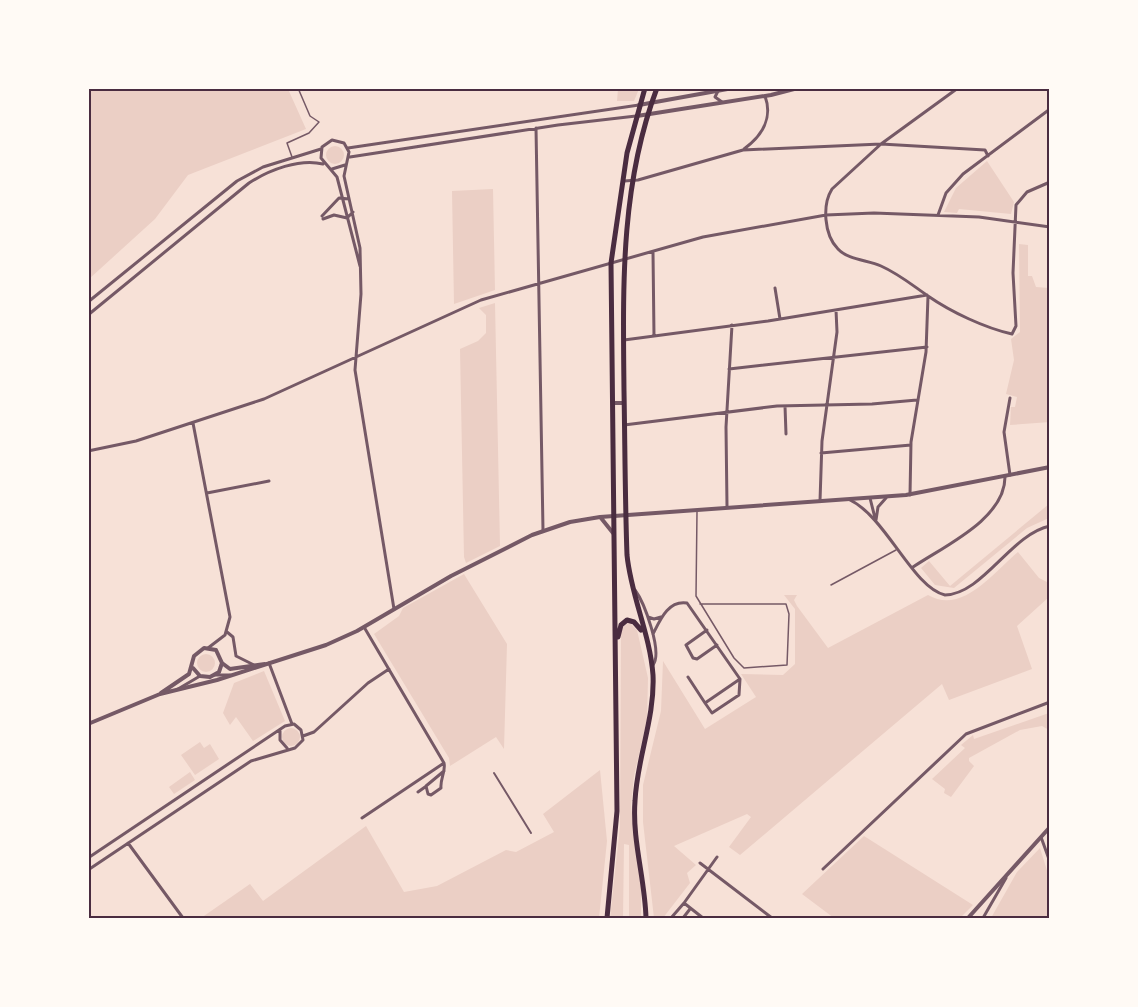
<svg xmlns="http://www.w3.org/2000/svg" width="1138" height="1007" font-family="Merriweather,serif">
	<rect width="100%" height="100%" fill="#f7e1d7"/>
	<path fill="#ebcfc5" d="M89 88 288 89 306 129 188 175 155 219 89 279Z
		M618 89V88L639 89 634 101H617Z
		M326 155a9 9 0 1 1 18 0a9 9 0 1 1-18 0Z
		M987 161 1014 202 1011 214 959 209 957 213 944 212 956 188Z
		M493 189 495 290 454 304 452 191Z
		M1019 244 1028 245V276H1032L1036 287 1049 288 1050 422 1010 425 1011 407H1015L1017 397 1006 394 1014 360 1011 339 1020 332Z
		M495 303 500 546 466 563 464 557 460 349 478 341 486 333V315L479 308Z
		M1049 504V518L1027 528 954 588 935 585 921 568 929 561 950 586Z
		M1018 552 1039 578 1049 583V597L1017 626 1032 669 949 700 942 684 740 855 729 847 751 817 747 814 674 846 696 865 687 873 690 883 663 918H654L643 822V785L661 711 663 661 705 729 756 697 741 674 783 675 795 664V609L784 595H797L794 600 797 606 828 648 928 595C962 615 993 573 1018 552Z
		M464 574 507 644 504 749 496 737 450 766 449 758 374 634 399 616 403 608Z
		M629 622 637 630 648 678 647 720 634 776 631 806 641 888V918H629V845L624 844 623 918H610L620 826 621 629Z
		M197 663a9 9 0 1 1 18 0a9 9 0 1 1-18 0Z
		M264 671 285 721 253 741 236 717 230 725 223 713 234 683Z
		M1049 713V730L1042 726 1020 730 969 758V761L974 766 951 797 944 793 945 789 932 779 965 748 961 745 973 735 974 739Z
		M282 737a9 9 0 1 1 18 0a9 9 0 1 1-18 0Z
		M200 742 204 748 210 744 219 759 195 775 181 755Z
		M600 770 607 841 599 918H201L250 884 263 901 366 826 404 892 437 886 506 850 516 852 554 832 543 814Z
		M190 772 195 780 174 794 169 787Z
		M864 836 973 905 960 918H834L802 894Z
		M1040 848 1049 877V918H991L1017 872Z"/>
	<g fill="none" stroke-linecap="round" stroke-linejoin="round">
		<path stroke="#755966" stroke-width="1.5" d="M292 157 287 143 309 133 319 122 310 116 298 88
			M697 512 696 596 734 658 744 668 787 665 789 614 786 604H700
			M831 585 896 550"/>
		<path stroke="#755966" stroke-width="2" d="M494 773 531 833"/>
		<path stroke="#755966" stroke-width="3" d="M958 88 881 144 832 189C822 205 824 235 838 249 848 260 868 260 881 266 899 274 912 285 928 296 951 312 985 328 1012 334L1016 326 1013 273 1016 205 1027 192 1050 182
			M718 91 715 97 722 102
			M536 128 543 530
			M348 148 639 105
			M744 149C762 136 773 118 765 96
			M350 157 558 125 636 116
			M332 169 345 165
			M624 181 638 180 743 150 881 144 985 150 988 156
			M938 215 946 193 963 174 1050 109
			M322 216 339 198 349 199
			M323 219 334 215 347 218 353 212
			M653 252 654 336
			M360 266 337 177 321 158 322 147 332 140 344 143 349 152 344 176 360 248 361 294 355 370 394 609
			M775 288 780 319
			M88 302 237 181 263 167 321 149
			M88 315 249 183C269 170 300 158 323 164
			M624 340 768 321 927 295
			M729 369 927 347
			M1010 398 1004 432 1010 475
			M785 406 786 434
			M193 423 230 617 225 635 208 648
			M624 425 777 406 872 404 917 400
			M88 451 136 441 264 399 481 300 703 237 826 215 874 213 979 217 1050 227
			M821 453 911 445
			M207 493 269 481
			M910 495 911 442 926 352 928 296
			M870 498 875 518
			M850 500C886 517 913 588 945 595 983 594 1011 534 1050 526
			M820 501 822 441 837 332 836 310
			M727 506 726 427 732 325
			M876 520 878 507 886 498
			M913 567C944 546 1005 519 1005 477
			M635 590C644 602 663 652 653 665
			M648 617 654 619 661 617
			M707 630 686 645 693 658 697 659 717 645
			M227 632 233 637 236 656 254 665
			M653 634C660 620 668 600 687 603L740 679 739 695 712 713 705 703 740 679
			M269 663 292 724
			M214 675H230
			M688 677 705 703
			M178 689 200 676
			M280 731V740L287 748
			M303 736 314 732 368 683 389 669
			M444 771 426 786 428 794 431 795 441 788C440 779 446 771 444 763
			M418 792 425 787
			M362 818 444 763 364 627
			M1041 837 1050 862
			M128 843 183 918
			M88 858 285 726 294 724 301 730 303 740 295 748 251 761 88 870
			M700 863 772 918
			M823 869 966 734 1050 702
			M684 903 717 857
			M671 918 684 903 703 918
			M683 918 690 909
			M983 918 1006 878"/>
		<path stroke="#755966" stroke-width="4" d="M639 105 733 88
			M637 116 771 95 798 88
			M613 403H624
			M601 518 613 533
			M193 668 200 676 210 677 219 672 222 663
			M161 693 189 674 194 656 204 648 216 650 222 663 230 669 265 664
			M88 724 160 694 217 680 326 645 357 631 451 576 532 535 570 522 600 517 906 495 1050 467
			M968 918 1050 827"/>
		<path stroke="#4a2c40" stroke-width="5" d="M618 637 621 625 627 620 634 622 641 630
			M607 918 617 811 611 263 627 153 645 88
			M646 918C645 879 632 840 635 801 637 758 655 718 653 675 650 634 631 596 627 555 625 500 625 445 624 391 623 288 620 186 657 88"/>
	</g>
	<rect width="1138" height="1007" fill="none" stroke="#fffaf5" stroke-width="180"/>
	<rect x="90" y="90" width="958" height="827" fill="none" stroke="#4a2c40" stroke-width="2"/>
</svg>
